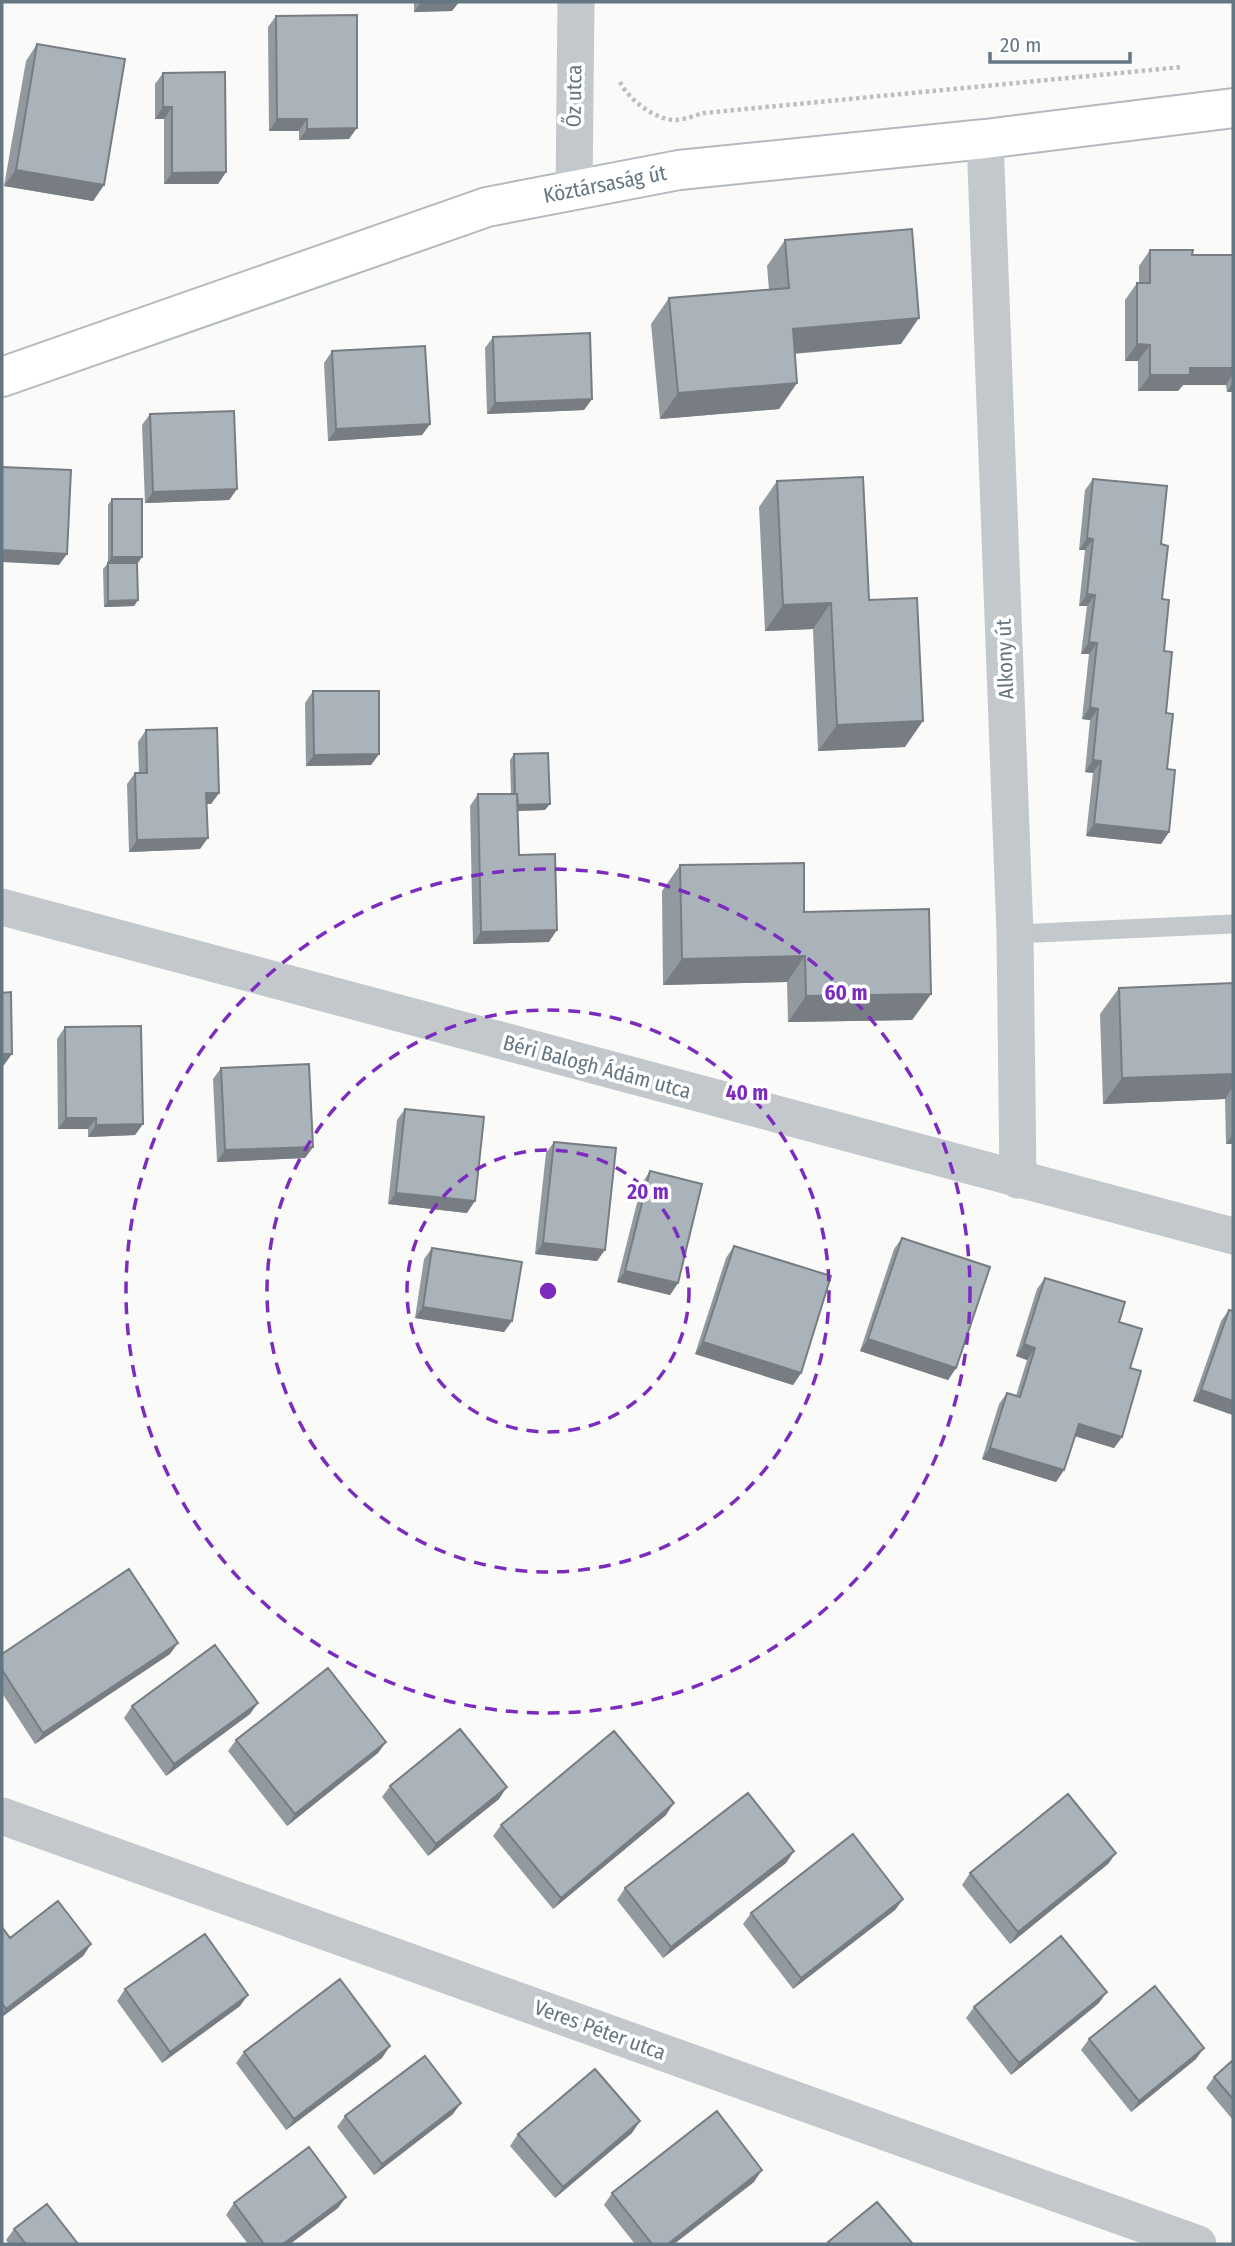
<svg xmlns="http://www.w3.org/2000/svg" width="1235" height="2246" font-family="'Fira Sans Condensed',sans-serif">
	<rect width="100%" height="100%" fill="#fafaf8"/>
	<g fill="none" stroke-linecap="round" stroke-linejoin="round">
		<g stroke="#b3babf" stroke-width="42">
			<g id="secondary">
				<path id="s1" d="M2 377 487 207 679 170 985 139 1233 108"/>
			</g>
		</g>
		<path stroke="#bbbfc2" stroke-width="4.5" stroke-dasharray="3.5 3.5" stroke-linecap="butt" d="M620 82C628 99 655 120 675 120 684 120 695 115 704 113L1182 67"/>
		<path stroke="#c3c8cc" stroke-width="19" d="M1015 934 1233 924"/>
		<path stroke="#c3c8cc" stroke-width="37" d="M985 139 1015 934 1018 1180
			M574 190 576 2
			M2 907 1233 1236
			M2 1816 1198 2244"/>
		<use href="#secondary" stroke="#fff" stroke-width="38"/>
	</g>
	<path fill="#929a9f" d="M414 2H459L452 11 414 12Z
		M276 16 349 139 299 140V131H269L268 27Z
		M37 44 104 185 93 201 4 186 26 61Z
		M163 73 226 172 218 184H164V119H155V84Z
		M785 240 901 344 794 354 797 383 779 409 660 419 651 324 669 298 769 290 767 266Z
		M1150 250 1192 255H1233V392H1227L1226 385H1183L1178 391H1138V361H1125V300L1137 283H1139V266Z
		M493 337 592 399 584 410 487 414 485 348Z
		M332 351 430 424 422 435 328 441 324 363Z
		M150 414 237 489 229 500 145 503 142 425Z
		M1093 479 1161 544 1169 832 1161 844 1086 836 1093 773 1085 772 1090 720 1082 719 1089 654H1081L1087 606H1079L1085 550H1079L1085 490Z
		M777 481 869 600 905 747 818 751 813 629 765 631 759 507Z
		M112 499 138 563H137L138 600 134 606 104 607 103 569 108 563H129L108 562V505Z
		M313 691 379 754 371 765 306 766 305 703Z
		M146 730 219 793 211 804H207L200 849 129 852 127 784 135 773H139L138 742Z
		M514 754 545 810 518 811 519 855 549 942 473 944 470 806 478 794H511L510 760Z
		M680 865 804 912 931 994 912 1020 788 1022 787 982 663 985 662 891Z
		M1233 983V1144H1226L1225 1099 1103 1104 1100 1014 1119 988Z
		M65 1027 143 1124 135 1135 88 1137V1129H58L57 1039Z
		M221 1068 313 1147 305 1158 217 1162 213 1079Z
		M405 1109 467 1213 388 1204 397 1120Z
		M554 1142 597 1261 535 1254 546 1153Z
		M650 1171 678 1283 670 1295 617 1282 642 1183Z
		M902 1238 956 1368 948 1380 860 1351 894 1249Z
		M734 1246 801 1373 793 1385 695 1354 726 1258Z
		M432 1248 512 1321 504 1332 415 1318 424 1259Z
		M1045 1278 1119 1322 1130 1368 1122 1437 1114 1448 1075 1436 1064 1470 1056 1482 982 1459 999 1404 1007 1393 1016 1396 1027 1360 1016 1356 1037 1289Z
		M1229 1310 1233 1311V1415L1193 1401 1221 1321Z
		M2 1654H170L35 1744 2 1693Z
		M132 1706 250 1714 166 1776 124 1718Z
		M236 1740 386 1742 378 1753 287 1826 228 1751Z
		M390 1786 499 1799 428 1856 382 1797Z
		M666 1815 553 1909 493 1836 501 1825Z
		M794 1851 786 1863 663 1958 617 1900 625 1888Z
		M1116 1853 1108 1864 1010 1944 962 1885 970 1873Z
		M903 1899 895 1910 793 1989 743 1924 751 1913Z
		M2 1927 10 1938 91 1944 83 1956 2 2017Z
		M125 1989 240 2006 162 2063 117 2001Z
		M1099 2003 1011 2075 966 2018 974 2007Z
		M1089 2039 1196 2059 1131 2112 1081 2050Z
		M244 2052 382 2058 286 2130 236 2063Z
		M1233 2060V2120L1206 2088 1214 2077Z
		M453 2114 374 2175 337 2127 345 2116Z
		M632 2133 555 2198 510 2146 518 2134Z
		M754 2182 674 2244H635L604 2205 612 2193Z
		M346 2197 338 2208 290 2244H248L226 2215 234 2203Z
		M14 2229 78 2244H9L6 2240Z"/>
	<path fill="#777d82" d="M421 2H459L452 11 414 12Z
		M163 107H172L164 119H155Z
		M277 119H307L299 131H269Z
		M357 128 349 139 299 140 307 129Z
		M16 170 104 185 93 201 4 186Z
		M226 172 218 184H164L172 173Z
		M919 318 901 344 774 355 793 329Z
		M1137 344 1150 345 1138 361H1125Z
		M1190 368H1233V374L1226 385H1183L1178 391H1138L1150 375Z
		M1233 382V392H1227Z
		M797 383 779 409 660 419 678 393Z
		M592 399 584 410 487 414 495 403Z
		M430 424 422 435 328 441 336 429Z
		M237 489 229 500 145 503 153 492Z
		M1087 538 1093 539 1085 550H1079Z
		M2 550 67 554 59 565 2 562Z
		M112 557H142L138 563 108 562Z
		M1087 594 1095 595 1087 606H1079Z
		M138 600 134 606 104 607 108 601Z
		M831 603 813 629 765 631 783 605Z
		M1089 642 1097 643 1089 654H1081Z
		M1090 707 1098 709 1090 720 1082 719Z
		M923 721 905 747 818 751 837 725Z
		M379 754 371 765 306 766 314 755Z
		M1093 760 1101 761 1093 773 1085 772Z
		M206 793H219L211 804H198Z
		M550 804 545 810 512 811 516 805Z
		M1094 824 1169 832 1161 844 1086 836Z
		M208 838 200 849 129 852 137 840Z
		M557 930 549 942 473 944 481 932Z
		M805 956 787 982 663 985 682 959Z
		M931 994 912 1020 788 1022 806 996Z
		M2 1054H12L4 1065 2 1066Z
		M1233 1074V1087L1225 1099 1103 1104 1122 1078Z
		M66 1118H96L88 1129H58Z
		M143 1124 135 1135 88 1137 96 1125Z
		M1233 1134V1144H1226Z
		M313 1147 305 1158 217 1162 225 1150Z
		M396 1193 475 1201 467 1213 388 1204Z
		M543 1243 605 1250 597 1261 535 1254Z
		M625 1271 678 1283 670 1295 617 1282Z
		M423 1307 512 1321 504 1332 415 1318Z
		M868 1339 956 1368 948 1380 860 1351Z
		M703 1342 801 1373 793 1385 695 1354Z
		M1024 1344 1035 1348 1027 1360 1016 1356Z
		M1201 1390 1233 1401V1415L1193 1401Z
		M1079 1424 1122 1437 1114 1448 1071 1435Z
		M990 1448 1064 1470 1056 1482 982 1459Z
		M178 1643 170 1654 35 1744 43 1733Z
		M258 1703 250 1714 166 1776 174 1764Z
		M386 1742 378 1753 287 1826 295 1814Z
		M507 1787 499 1799 428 1856 436 1844Z
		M674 1803 666 1815 553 1909 561 1898Z
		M794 1851 786 1863 663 1958 671 1947Z
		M1116 1853 1108 1864 1010 1944 1018 1932Z
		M903 1899 895 1910 793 1989 801 1978Z
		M91 1944 83 1956 2 2017V2015L6 2009Z
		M1107 1992 1099 2003 1011 2075 1019 2063Z
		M248 1995 240 2006 162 2063 170 2052Z
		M390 2046 382 2058 286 2130 294 2119Z
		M1204 2048 1196 2059 1131 2112 1139 2101Z
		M461 2103 453 2114 374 2175 382 2164Z
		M640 2121 632 2133 555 2198 563 2187Z
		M762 2170 754 2182 674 2244H668Z
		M346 2197 338 2208 290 2244H283Z"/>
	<path fill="#aab3b9" stroke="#777d82" stroke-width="2" d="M357 15V128L307 129V119H277L276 16Z
		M37 44 125 59 104 185 16 170Z
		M225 72 226 172 172 173V107H163V73Z
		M912 229 919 318 793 329 797 383 678 393 669 298 789 288 785 240Z
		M1150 250H1193L1192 255H1233V368H1190V375H1150V345L1137 344V283H1150Z
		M590 333 592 399 495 403 493 337Z
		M425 346 430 424 336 429 332 351Z
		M234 411 237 489 153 492 150 414Z
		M2 467 71 470 67 554 2 550Z
		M863 477 869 600 917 598 923 721 837 725 831 603 783 605 777 481Z
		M1093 479 1167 486 1161 544 1168 546 1162 599 1169 600 1164 651 1172 652 1166 713 1173 714 1167 769 1175 770 1169 832 1094 824 1101 761 1093 760 1098 709 1090 707 1097 643 1089 642 1095 595 1087 594 1093 539 1087 538Z
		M112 499H142V557H112Z
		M108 563H137L138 600 108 601Z
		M313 691H379V754L314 755Z
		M217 728 219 793H206L208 838 137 840 135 773H147L146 730Z
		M548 753 550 804 518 805 517 794H515L514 754Z
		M478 794H517L519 855 555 854 557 930 481 932Z
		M804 863V912L929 909 931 994 806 996 805 956 682 959 680 865Z
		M1233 983V1074L1122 1078 1119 988Z
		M11 992 12 1054H2V993Z
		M141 1026 143 1124 96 1125V1118H66L65 1027Z
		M309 1064 313 1147 225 1150 221 1068Z
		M405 1109 484 1117 475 1201 396 1193Z
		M554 1142 616 1148 605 1250 543 1243Z
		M650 1171 702 1184 678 1283 625 1271Z
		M902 1238 990 1267 956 1368 868 1339Z
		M734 1246 831 1276 801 1373 703 1342Z
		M432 1248 522 1262 512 1321 423 1307Z
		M1045 1278 1125 1302 1119 1322 1142 1329 1130 1368 1141 1371 1122 1437 1079 1424 1064 1470 990 1448 1007 1393 1020 1397 1035 1348 1024 1344Z
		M1229 1310 1233 1311V1401L1201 1390Z
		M129 1569 178 1643 43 1733 2 1670V1654Z
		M215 1645 258 1703 174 1764 132 1706Z
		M328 1668 386 1742 295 1814 236 1740Z
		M460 1729 507 1787 436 1844 390 1786Z
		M614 1731 674 1803 561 1898 501 1825Z
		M748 1793 794 1851 671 1947 625 1888Z
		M1068 1794 1116 1853 1018 1932 970 1873Z
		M853 1834 903 1899 801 1978 751 1913Z
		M58 1901 91 1944 6 2009 2 2003V1927L10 1938Z
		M205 1934 248 1995 170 2052 125 1989Z
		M1061 1936 1107 1992 1019 2063 974 2007Z
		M340 1979 390 2046 294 2119 244 2052Z
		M1155 1986 1204 2048 1139 2101 1089 2039Z
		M425 2056 461 2103 382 2164 345 2116Z
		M1233 2060V2099L1214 2077Z
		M595 2069 640 2121 563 2187 518 2134Z
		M717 2111 762 2170 668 2244H652L612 2193Z
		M309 2147 346 2197 283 2244H264L234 2203Z
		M877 2202 913 2244H830L828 2242Z
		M47 2204 78 2244H26L14 2229Z"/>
	<g fill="none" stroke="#7b2cbf" stroke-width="3.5" stroke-dasharray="12 9">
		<circle cx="548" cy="1291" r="141"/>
		<circle cx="548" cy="1291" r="281"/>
		<circle cx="548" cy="1291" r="422"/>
	</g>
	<g text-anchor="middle" stroke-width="7" stroke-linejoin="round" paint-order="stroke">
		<g font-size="21" fill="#657683" stroke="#fff">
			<text transform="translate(574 96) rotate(-89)" y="7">Őz utca</text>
			<text dy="7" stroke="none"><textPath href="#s1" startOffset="634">Köztársaság út</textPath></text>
			<text transform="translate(1005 659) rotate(-92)" y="7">Alkony út</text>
			<text transform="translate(597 1067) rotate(15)" y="7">Béri Balogh Ádám utca</text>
			<text transform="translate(600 2030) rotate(20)" y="7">Veres Péter utca</text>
		</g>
	</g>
	<circle cx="548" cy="1291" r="10" fill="#7b2cbf" stroke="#fff" stroke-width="3.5"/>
	<g font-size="21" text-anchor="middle" font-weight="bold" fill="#7b2cbf" stroke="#fff" stroke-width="7" stroke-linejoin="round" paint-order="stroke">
		<text x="846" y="1000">60 m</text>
		<text x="747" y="1100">40 m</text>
		<text x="648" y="1199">20 m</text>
	</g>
	<rect width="1235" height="2246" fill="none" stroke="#657683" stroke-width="7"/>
	<path d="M990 52v10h140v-10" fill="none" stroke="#657683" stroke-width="3.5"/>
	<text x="1000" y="52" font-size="21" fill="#657683" stroke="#ffffff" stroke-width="5" paint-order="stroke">20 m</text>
</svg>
